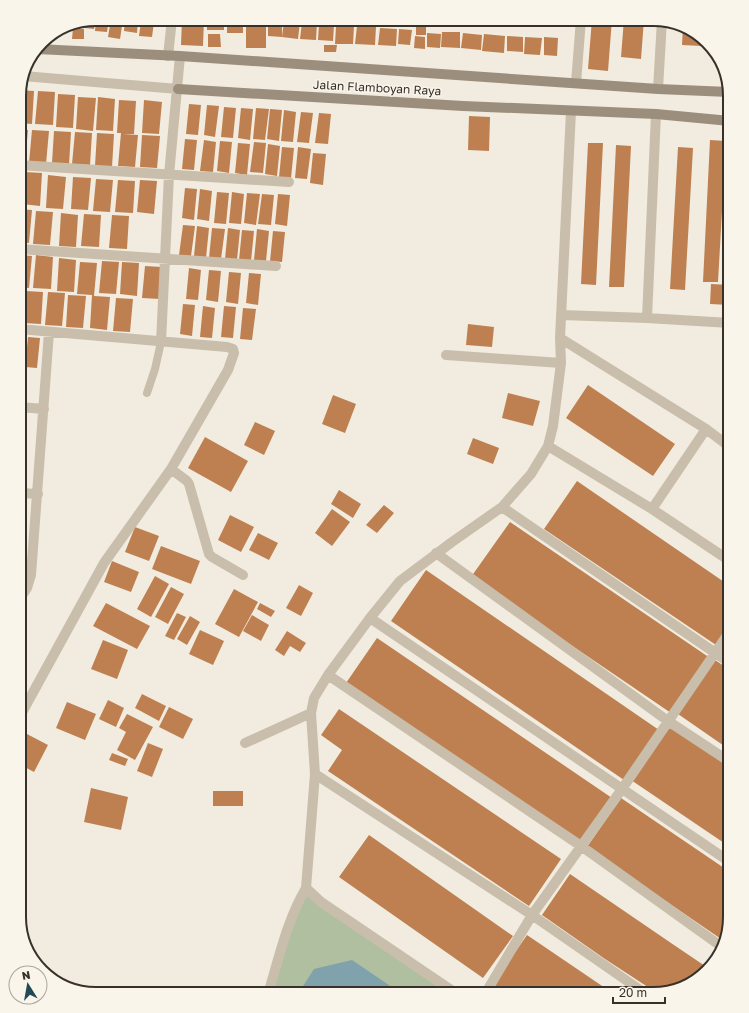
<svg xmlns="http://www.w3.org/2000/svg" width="749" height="1013" font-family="'Golos Text',sans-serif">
	<rect width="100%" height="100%" fill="#f1ecdf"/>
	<path fill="#afbf9f" d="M306 888 457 994H268Z"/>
	<path fill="#7fa2ac" d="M352 960 402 994H298L314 969Z"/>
	<path fill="#be8050" d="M95 19 94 29 85 28V23Z
		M96 19H109L107 32 95 31Z
		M125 19H138L137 33 124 31Z
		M182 19H204L203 46 181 45Z
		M207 19H224V30H207Z
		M227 19H243V33H227Z
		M519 19H536V21L519 20Z
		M592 19H612L608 71 588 69Z
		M624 19H644L641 59 621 57Z
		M246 20H266V48H246Z
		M268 20 282 21V37L268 36Z
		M141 21 154 22 152 37 139 36Z
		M284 21 300 22 298 39 282 37Z
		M302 22 317 23 316 40 300 39Z
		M416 23 426 24V35H416Z
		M319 24 334 25 333 41 318 40Z
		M110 25 122 26 120 39 108 37Z
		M336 26H354L353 44H335Z
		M357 26 376 27 375 45 355 44Z
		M683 27 692 29 702 40V46L682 45Z
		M73 28 84 29V39H72Z
		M380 28 397 29 396 46 378 45Z
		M399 29 412 30 410 45 398 44Z
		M442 32H460V48L441 47Z
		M427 33 441 34 440 48 427 47Z
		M463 33 482 35 481 50 461 48Z
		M208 34H220L221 47H208Z
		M484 34 505 36 504 53 482 51Z
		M415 36 425 37V49L414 48Z
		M507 36 523 37V52L507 51Z
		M525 37 542 38 540 55 524 54Z
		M544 37 558 38 557 56 544 55Z
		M324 45H337L336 52H324Z
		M19 90 34 91 32 124 19 123Z
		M38 91 55 92 53 125 35 124Z
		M58 94 75 95 73 128 56 127Z
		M78 97 96 98 93 131 76 129Z
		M98 97 115 99 113 131 96 130Z
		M119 100 136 101 134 134H123L138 135 135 167 118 166 121 133H117Z
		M144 100 162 102 159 134 142 133Z
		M189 104 201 105 198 135 186 134Z
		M207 105 219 106 215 137 204 135Z
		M224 107 236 108 233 138 221 137Z
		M241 108 253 109 250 140 238 138Z
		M256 108 269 109 265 140 253 139Z
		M270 109 282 110 279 141 267 139Z
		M284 110 296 112 293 142 281 141Z
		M301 112 313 113 309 143 297 142Z
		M319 113 331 114 328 144 315 143Z
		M469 116 490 117 489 151 468 150Z
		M19 130H28L25 163 19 162Z
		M32 130 49 131 46 164 29 163Z
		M54 131 71 132 69 165 52 163Z
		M75 132 92 133 90 165 72 164Z
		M97 133 114 134 112 167 95 166Z
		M142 135 160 136 157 168 140 167Z
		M185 139 197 140 194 170 182 169Z
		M204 140 216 142 213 172 200 171Z
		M710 140 726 141 718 282H703Z
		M220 141 232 142 229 173 217 171Z
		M254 142 266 143 263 173 250 172Z
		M238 143 250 144 247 175 235 173Z
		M588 143H603L596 285 581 284Z
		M268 144 280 146 277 176 265 174Z
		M616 145 631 146 624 287H609Z
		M282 147 294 148 291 178 279 177Z
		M298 147 311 149 307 179 295 178Z
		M678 147 693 148 685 290 670 289Z
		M313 153 326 154 323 185 310 183Z
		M19 172H22L20 191H19Z
		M25 172 42 173 40 206 22 204Z
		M48 175 66 177 63 209 46 208Z
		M73 177 91 178 88 210 71 209Z
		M96 179 113 180 110 212 93 211Z
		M118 180 135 181 133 213 115 212Z
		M140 180 157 181 154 214 137 212Z
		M185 188 197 189 194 220 182 218Z
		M200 189 212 191 209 221 197 219Z
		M217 192 229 193 226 224 214 223Z
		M232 192 244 194 241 224 229 223Z
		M247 193 260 194 256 225 244 223Z
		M262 194 274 195 271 225 258 224Z
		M278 194 290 195 287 226 275 224Z
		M19 209 32 210 29 243 19 242Z
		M36 211 53 212 50 245 33 244Z
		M61 213 78 215 76 247 59 246Z
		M84 214 101 215 99 247 81 246Z
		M112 215 129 216 127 249 109 248Z
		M183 225 195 226 191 256 179 255Z
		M197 226 209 228 206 258 194 256Z
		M212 228 225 229 221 259 209 258Z
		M228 228 240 230 237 260 225 259Z
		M257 229 269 231 266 261 254 260Z
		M242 230 254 231 251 261 239 260Z
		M273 231 285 232 282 262 270 261Z
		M19 255 32 256 29 288 19 287Z
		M36 255 53 257 51 289 33 288Z
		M59 258 76 260 74 292 57 291Z
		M102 261 119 262 116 294 99 293Z
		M80 262 97 263 94 296 110 297 107 330 90 328 92 295 77 294Z
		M122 262 139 263 137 296 120 294Z
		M145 266 162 267 160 299 142 298Z
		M189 268 201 270 198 300 186 299Z
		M209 270 221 271 218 302 206 300Z
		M229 272 241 273 238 304 226 302Z
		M249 273 261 274 258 305 246 303Z
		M711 284 730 285V305L710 304Z
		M19 290 23 291 21 323H19Z
		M26 291 43 292 41 324 24 323Z
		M48 292 65 293 62 326 45 325Z
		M68 295 86 296 83 328 66 327Z
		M116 298 133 299 130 332 113 331Z
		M183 304 195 305 192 336 180 334Z
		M203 306 215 308 212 338 200 337Z
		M224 306 236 307 233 338 221 337Z
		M243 308 256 309 252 340 240 339Z
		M468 324 494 327 492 347 466 345Z
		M19 337H24L21 367H19Z
		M28 337 40 338 37 368 25 367Z
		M19 371 24 372 21 402H19Z
		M588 385 675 444 653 476 566 418Z
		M508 393 540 401 533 426 502 418Z
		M333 395 356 404 345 433 322 424Z
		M19 421H25L21 452 19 451Z
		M255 422 275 431 264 455 244 445Z
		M205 437 248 461 231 492 188 468Z
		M473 438 499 448 493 464 467 454Z
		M577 481 730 586V625L716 645 544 529Z
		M339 490 361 504 353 518 331 504Z
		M384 505 394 513 377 533 366 525Z
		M332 509 350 522 332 546 315 533Z
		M230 515 254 527 241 552 218 540Z
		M510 522 710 658 671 713 471 577Z
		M135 527 159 536 149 561 125 552Z
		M258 533 278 543 269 560 249 550Z
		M161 546 200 561 191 584 152 569Z
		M112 561 139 572 131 592 104 582Z
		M426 570 659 730 624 780 391 621Z
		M155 576 169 584 151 617 137 609Z
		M299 585 313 593 301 616 286 608Z
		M171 587 184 594 168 624 155 617Z
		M234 589 258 602 239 637 215 624Z
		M106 603 150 626 137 649 93 626Z
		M260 603 275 611 271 617 257 609Z
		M177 613 186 617 174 640 165 636Z
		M252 615 269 625 261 641 243 631Z
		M190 616 200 622 187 645 177 639Z
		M200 630 224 641 213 665 189 654Z
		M287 631 306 643 300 652 290 646 284 656 275 650Z
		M730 637V658L720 651Z
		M377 638 612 798 581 843 346 683Z
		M103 640 128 650 117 679 91 669Z
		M715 660 730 670V750L678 714Z
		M142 694 166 706 159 721 135 708Z
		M108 700 124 708 116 727 99 719Z
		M67 702 96 714 85 740 56 728Z
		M169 707 193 719 183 739 159 727Z
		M339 709 561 859 529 906 328 771 342 750 321 735Z
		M127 714 153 727 135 760 117 750 126 732 119 728Z
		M669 726 730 767V847L631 780Z
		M25 733 48 745 34 772 19 764V744Z
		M148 743 163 749 152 777 137 771Z
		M112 753 128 759 125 766 109 760Z
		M91 788 128 797 121 830 84 822Z
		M213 791H243V806H213Z
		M621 798 730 872V918L724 941 587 847Z
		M369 835 513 936 483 978 339 877Z
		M570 874 671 943 708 968 692 984 657 993 605 959 542 915Z
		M527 935 614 994H502L491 987Z"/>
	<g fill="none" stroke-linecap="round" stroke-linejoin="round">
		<path stroke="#c9beab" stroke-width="8" d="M147 393 155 369 161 342"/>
		<path stroke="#c9beab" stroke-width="10" d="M168 56 172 19
			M23 76 178 89
			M576 83 581 19
			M658 89 662 20
			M19 165 289 182
			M19 249 276 266
			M562 315 647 318 730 323
			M647 318 656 114
			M560 338 706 429 730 447
			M161 342 169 175 180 56
			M446 355 561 363
			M19 407 44 409
			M548 446 652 509 730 561
			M171 469 187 481 189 484 209 554 212 557 243 575
			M19 493 38 494
			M502 507 730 663
			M652 509 706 429
			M436 553 668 721 730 762
			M19 574 31 575 49 332
			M19 600 27 588 31 575
			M370 618 730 862
			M328 675 581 846 722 947
			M19 718 104 563 171 469 228 370 234 353 233 349 227 347 19 329
			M245 743 311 713
			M315 774 532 915 646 994
			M268 994C279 958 287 920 306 888
			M457 994 321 902 306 888 315 774 311 713 314 698 328 675 370 618 400 581 452 542 502 507 531 474 548 446 553 426 561 363 560 338 571 111
			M485 994 532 915 622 789 730 631"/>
		<path stroke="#9c8e7d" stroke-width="10" d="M37 49 180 56 658 89 729 92
			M178 89 463 106 656 114 730 121"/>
	</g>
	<g text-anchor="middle" stroke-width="3" stroke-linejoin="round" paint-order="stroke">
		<g font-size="12" fill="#37312a" stroke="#f9f5eb">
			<text transform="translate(377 88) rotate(3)" y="4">Jalan Flamboyan Raya</text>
		</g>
	</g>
	<path d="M0 0H749V1013H0ZM96 26H653A70 70 0 0 1 723 96V917A70 70 0 0 1 653 987H96A70 70 0 0 1 26 917V96A70 70 0 0 1 96 26Z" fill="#f9f5eb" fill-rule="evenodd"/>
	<path fill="none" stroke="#37312a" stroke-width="2" d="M96 26H653A70 70 0 0 1 723 96V917A70 70 0 0 1 653 987H96A70 70 0 0 1 26 917V96A70 70 0 0 1 96 26Z"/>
	<g transform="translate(28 985) rotate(349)"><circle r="19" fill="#f9f5eb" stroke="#aba79e"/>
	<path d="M0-3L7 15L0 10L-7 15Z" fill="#224956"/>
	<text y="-6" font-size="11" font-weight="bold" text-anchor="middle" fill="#37312a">N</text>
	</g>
	<path d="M613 997v6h52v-6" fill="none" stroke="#37312a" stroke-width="2"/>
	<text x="619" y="997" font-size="12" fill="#37312a" stroke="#f9f5eb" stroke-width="3" paint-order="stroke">20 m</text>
</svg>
